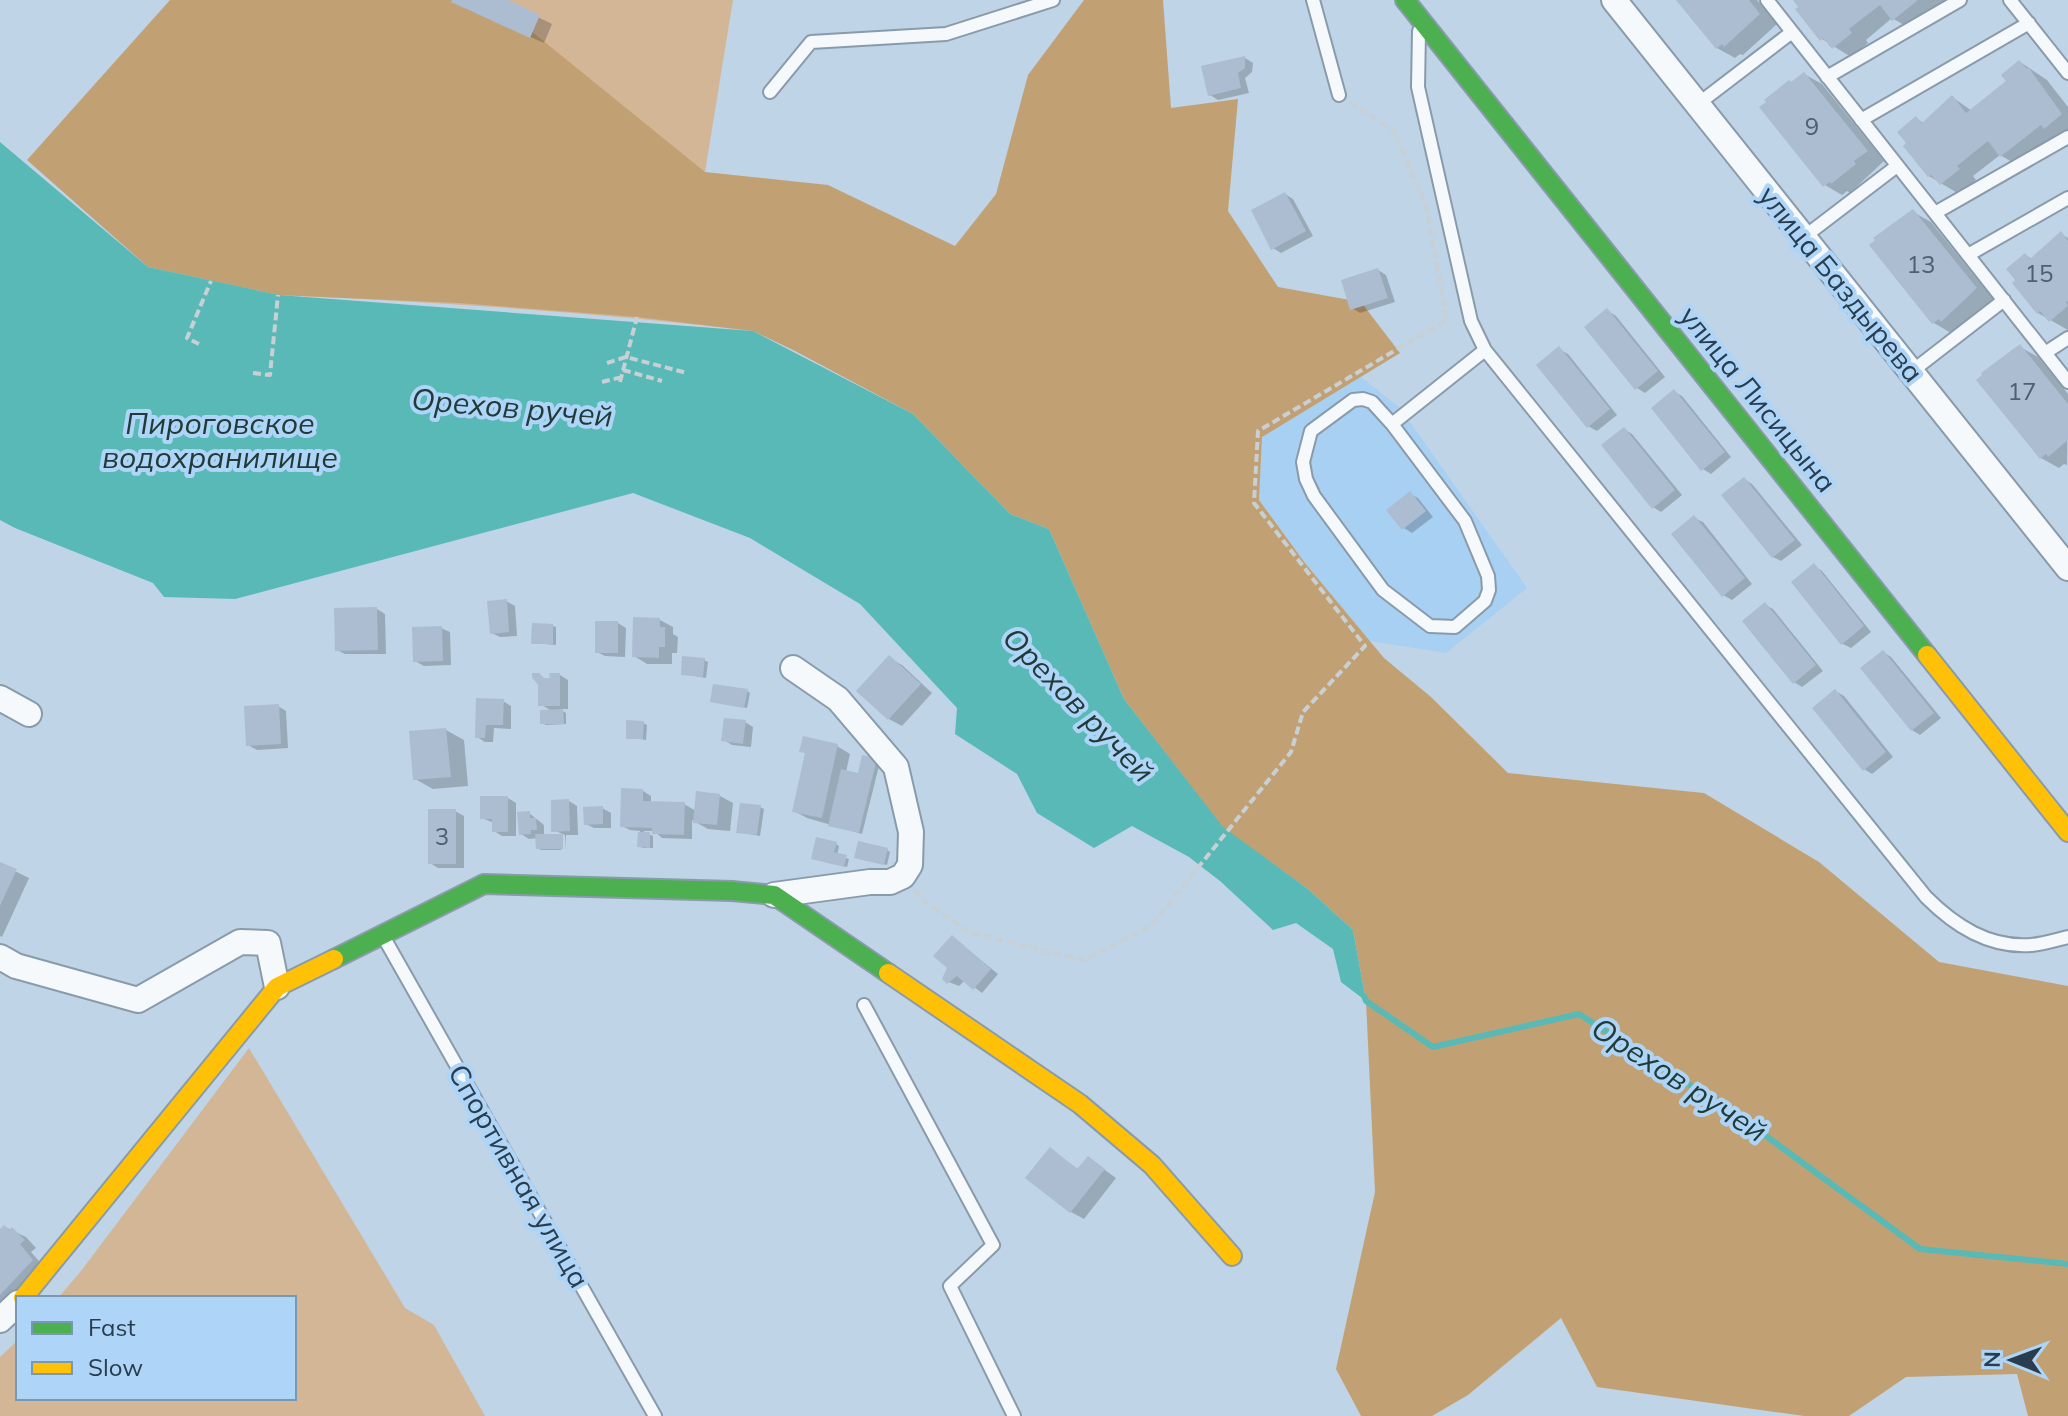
<svg xmlns="http://www.w3.org/2000/svg" width="2068" height="1416" font-family="Mulish,sans-serif">
	<rect width="100%" height="100%" fill="#bfd4e6"/>
	<path fill="#a8d0f3" d="M1361 377 1400 408 1527 588 1446 653 1370 641 1305 563 1259 500 1262 437Z"/>
	<path fill="#d3b696" d="M363 0H733L705 172 753 331C595 312 437 302 278 295Z
		M249 1048 405 1308 434 1325 485 1416H0V1357L18 1340V1398H294V1298H58L81 1271Z"/>
	<path fill="#c1a174" d="M170 0H493L705 172 828 185 955 246 996 194 1028 75 1084 0H1163L1171 108 1238 99 1228 211 1278 287 1361 302 1400 353 1262 437 1259 500 1305 563 1384 658 1431 697 1508 773 1704 793 1819 862 1939 962 2068 986V1416H2028L2017 1374 1906 1377 1849 1416H1804L1597 1387 1561 1318 1468 1395 1432 1416H1361L1336 1369 1375 1192 1366 1001 1353 930 1308 889 1223 828 1124 699 1049 529 1010 514 913 414 795 351 753 331 637 317 458 303 278 295 148 267 27 160Z"/>
	<path fill="#58b9b6" d="M0 142 148 267 279 295 753 331 913 414 1010 514 1049 529 1124 699 1223 827 1308 889 1353 930 1366 1001 1341 982 1333 949 1296 923 1273 930 1220 881 1189 857 1132 826 1094 848 1037 813 1017 774 955 734 957 708 860 604 750 538 633 493 235 599 164 597 153 583 15 528 0 520Z"/>
	<path fill="#0003" d="M454 0H503L552 24 544 43 466 9Z
		M1679 0H1757L1777 24 1743 55 1740 54 1735 58 1717 48Z
		M1796 0H1948L1911 29 1892 18 1866 40 1868 43 1851 57 1822 39Z
		M1245 58 1253 63 1252 72 1245 78 1249 93 1218 100 1210 95Z
		M2020 62 2047 80 2068 107V133L2063 137 2058 135 2019 166 2000 155 1973 176 1976 180 1959 194 1929 176 1917 119 1924 123 1952 97 1972 111 2008 82Z
		M1804 74 1822 84 1884 161 1850 193 1847 191 1842 195 1825 185 1792 84Z
		M1285 194 1293 199 1313 236 1281 253 1273 248Z
		M1913 212 1931 222 1993 299 1960 330 1957 329 1951 333 1934 323 1872 246Z
		M2061 234 2068 238V330L2038 313 2026 255 2033 260Z
		M1378 270 1386 275 1395 302 1360 313 1352 308Z
		M1608 311 1616 316 1665 377 1645 393 1637 388Z
		M2020 347 2038 357 2068 394 2067 465 2064 464 2059 468 2041 458Z
		M1559 349 1568 354 1617 415 1597 431 1588 426Z
		M1674 392 1682 396 1731 457 1711 474 1703 469Z
		M1624 429 1632 434 1682 495 1661 512 1653 507Z
		M1744 479 1752 484 1802 545 1781 561 1773 557Z
		M1410 494 1418 498 1433 517 1412 533 1404 528Z
		M1694 518 1703 522 1752 584 1732 600 1723 595Z
		M1814 566 1822 571 1871 632 1851 648 1843 644Z
		M506 601 515 606 517 636 500 637 492 633Z
		M1765 605 1773 609 1823 671 1802 687 1794 682Z
		M377 609 385 614 386 654H345L337 650Z
		M660 620 673 627V634L678 637 677 653H672V664H647L634 656Z
		M618 623 626 628 625 657 605 656 597 652Z
		M553 626 556 627V645L533 643Z
		M441 628 450 632 451 665 424 666 415 661Z
		M1883 652 1891 657 1941 718 1920 735 1912 730Z
		M889 658 902 665 932 693 902 726 889 719Z
		M704 660 708 662 706 678 683 674Z
		M560 675 568 680V709H559L566 713V724L546 725 542 723 552 711 540 704Z
		M747 691 750 693 747 708 712 701Z
		M1835 691 1844 696 1893 757 1872 774 1864 769Z
		M503 701 511 706V729L494 728 493 742H485L477 737Z
		M278 706 286 711 288 748 257 750 248 745Z
		M745 722 753 727 751 747 732 745 724 740Z
		M643 723 647 725 646 740 628 737Z
		M446 730 464 740 468 786 433 789 415 779Z
		M837 746 850 754 846 772 860 775 864 758 880 762 862 834 807 818 794 811 807 754 802 751Z
		M643 791 651 796V803L684 804 696 811 720 796 733 803 730 831 708 829 692 820V839L662 838 654 831H643L653 836V848H643L639 846 640 831 630 830 622 826Z
		M508 798 516 803V836H502L494 831V823L482 818Z
		M569 801 577 806 578 835H566L565 850V835L553 830Z
		M760 807 764 809 760 836 738 832Z
		M602 808 611 813V828H594L586 824Z
		M455 811 464 816V868H438L430 863Z
		M529 813 544 825V836H561V850H541L538 848V838L529 839 521 834Z
		M836 844 839 846 837 855 849 859 847 867 813 858Z
		M887 850 890 852 887 865 860 859Z
		M0 864 29 878 2 937 0 936Z
		M952 937 998 974 982 993 965 980 959 986 946 981 950 968Z
		M1050 1149 1079 1170 1088 1158 1116 1178 1084 1219 1071 1212Z
		M5 1227 26 1237 36 1248 31 1252 45 1268 0 1306V1231Z"/>
	<g fill="none" stroke-linecap="round" stroke-linejoin="round">
		<path stroke="#58b9b6" stroke-width="6" d="M1364 996 1366 1001 1433 1047 1579 1014 1743 1119 1920 1249 2068 1264"/>
	</g>
	<path fill="#acbcd1" d="M452 0H508L540 15 530 38 451 2Z
		M1676 0H1749L1760 14 1724 47 1722 44 1716 49Z
		M1793 0H1918L1892 21 1880 5 1849 29 1852 33 1832 49 1823 38 1820 41 1795 9 1798 7Z
		M1245 56V68L1238 73 1241 88 1208 96 1201 66Z
		M2019 60 2027 69 2029 68 2062 114 2044 129 2041 125 2000 157 1988 141 1957 166 1960 169 1940 185 1931 175 1928 177 1903 146 1906 143 1897 132 1916 116 1922 123 1952 95 1966 113 2006 81 2001 75Z
		M1804 72 1868 151 1854 161 1856 164 1831 184 1830 182 1823 187 1759 107 1766 102 1764 100 1789 80 1791 82Z
		M1285 192 1306 231 1271 250 1251 210Z
		M1913 209 1977 288 1941 322 1939 319 1932 324 1869 245 1875 240 1873 238Z
		M2061 231 2068 241V301L2066 302 2068 306 2049 322 2040 311 2037 314 2012 283 2015 280 2006 269 2025 253 2030 259Z
		M1378 268 1388 298 1350 310 1341 280Z
		M1607 308 1658 371 1635 390 1584 327Z
		M2020 344 2068 404V440L2048 457 2046 454 2040 459 1976 380 1982 375 1981 373Z
		M1559 346 1610 409 1587 428 1536 365Z
		M1674 389 1725 452 1701 471 1651 408Z
		M1624 427 1675 490 1652 509 1601 445Z
		M1744 477 1795 540 1772 558 1721 495Z
		M1410 491 1426 511 1402 530 1386 510Z
		M1694 515 1745 578 1722 597 1671 534Z
		M1814 563 1864 626 1841 645 1791 582Z
		M507 599 509 632 490 634 487 601Z
		M1765 602 1816 665 1793 684 1742 621Z
		M377 607 378 650 335 651 334 608Z
		M633 617 660 618V627H665V647H659V658L632 657Z
		M595 621H618V653H595Z
		M532 623 553 624V644H531Z
		M442 626 443 661 413 662 412 627Z
		M1883 650 1934 713 1911 731 1860 668Z
		M889 655 921 684 888 720 856 691Z
		M682 656 705 658 703 677 681 675Z
		M532 673H539L544 678H550L549 673H560V706H538V685L532 677Z
		M713 684 748 689 744 708 710 702Z
		M1835 689 1886 752 1863 771 1812 708Z
		M476 698 504 699 503 725H486L485 738H475Z
		M279 704 281 744 246 746 244 706Z
		M563 709 564 724H540V710Z
		M724 718 746 720 743 744 721 741Z
		M626 720 644 721 643 739H626Z
		M446 728 451 777 413 780 409 731Z
		M803 736 838 744 822 818 792 812 805 753 799 752Z
		M862 755 877 758 859 833 828 826 841 769 858 773Z
		M621 788 643 789V801L685 802 684 835 652 834V828L620 827Z
		M696 791 720 794 717 825 693 823Z
		M480 796H508V832H492V819H480Z
		M569 799 570 831 551 832V800Z
		M740 803 761 805 757 835 736 833Z
		M603 806V824L584 825 583 807Z
		M428 809H456V864H428Z
		M530 811V818H536L537 830H531V834L519 835 517 812Z
		M638 832H650V848L637 847Z
		M535 834H563V849H536Z
		M816 837 837 842 834 852 847 855 844 867 811 859Z
		M858 841 888 848 884 865 854 858Z
		M0 862 17 869 0 906Z
		M952 935 991 969 973 990 957 976 947 984 942 979 947 968 933 956Z
		M1050 1147 1077 1169 1088 1156 1105 1169 1070 1213 1025 1178Z
		M4 1225 9 1230 12 1227 25 1240 20 1244 33 1260 0 1295V1229Z"/>
	<g fill="none" stroke-linecap="round" stroke-linejoin="round">
		<g stroke="#899bab" stroke-width="16">
			<path id="lane" d="M1313 0 1339 95
				M1767 0 2068 382
				M2010 0 2068 73
				M1419 31 1418 87 1471 321 1485 350 1926 897C1955 926 1989 948 2031 945 2043 944 2056 940 2068 937
				M1827 77 1960 0
				M770 92 811 42 946 34 1053 0
				M1698 104 1792 32
				M1861 120 2029 23
				M1935 213 2068 137
				M1804 237 1897 166
				M1968 255 2068 198
				M2045 353 2068 338
				M1911 372 2004 300
				M1363 399 1372 402 1392 424 1465 521 1488 576 1489 590 1485 601 1455 627 1430 626 1383 590 1314 496 1306 479 1303 462 1311 431 1353 400Z
				M1392 424 1485 350
				M383 936 655 1416
				M864 1005 993 1245 950 1286 1014 1416"/>
		</g>
		<g stroke="#899bab" stroke-width="28">
			<path id="street" d="M1614 0 2068 568
				M0 698 29 714
				M774 895 870 882H890L903 876 910 865 911 832 896 767 838 699 793 668
				M0 957 16 966 138 1000 240 942 268 943 277 987
				M0 1320 18 1303"/>
		</g>
		<g stroke="#899bab" stroke-width="22">
			<path id="fast" d="M1405 0 1927 655
				M334 959 484 884 732 891 774 895 888 973"/>
		</g>
		<g stroke="#899bab" stroke-width="22">
			<path id="slow" d="M1927 655 2068 832
				M888 973 1080 1104 1152 1165 1232 1256
				M23 1298 277 987 334 959"/>
		</g>
		<path stroke="#c8cfd5" stroke-width="4" stroke-dasharray="8 4" stroke-linecap="butt" d="M199 344 187 338 211 281
			M607 363 626 357 687 373
			M623 370 662 381
			M253 373 270 375 278 295
			M602 382 622 377
			M620 382 637 317
			M915 890 924 901 971 933 1083 960 1152 925 1291 752 1303 712 1365 646 1254 503 1258 431 1447 320 1426 206 1394 131 1351 103"/>
		<use href="#lane" stroke="#f5f9fb" stroke-width="12"/>
		<use href="#street" stroke="#f5f9fb" stroke-width="24"/>
		<use href="#fast" stroke="#4caf50" stroke-width="18"/>
		<use href="#slow" stroke="#ffc107" stroke-width="18"/>
	</g>
	<g text-anchor="middle" stroke-width="8" stroke-linejoin="round" paint-order="stroke">
		<g font-size="24" fill="#4d6073">
			<text x="1812" y="135">9</text>
			<text x="1921" y="273">13</text>
			<text x="2039" y="282">15</text>
			<text x="2022" y="400">17</text>
			<text x="442" y="845">3</text>
		</g>
		<g font-size="28" fill="#293d4f" stroke="#aed5f7">
			<text transform="translate(1841 284) rotate(51)" y="10">улица Баздырева</text>
			<text transform="translate(1758 399) rotate(51)" y="10">улица Лисицына</text>
			<text transform="translate(519 1176) rotate(60)" y="10">Спортивная улица</text>
		</g>
		<g font-size="30" font-style="italic" fill="#203b38" stroke="#aed5f7">
			<text transform="translate(512 408) rotate(5)" y="10">Орехов ручей</text>
			<text x="220" y="434">Пироговское<tspan x="220" dy="34">водохранилище</tspan></text>
			<text transform="translate(1078 705) rotate(46)" y="10">Орехов ручей</text>
			<text transform="translate(1679 1080) rotate(33)" y="10">Орехов ручей</text>
		</g>
	</g>
	<rect x="16" y="1296" width="280" height="104" fill="#aed5f7" stroke="#7998b4" stroke-width="2"/>
	<rect x="32" y="1322" width="40" height="12" fill="#4caf50" stroke="#7998b4" stroke-width="2"/>
	<text x="88" y="1336" font-size="24" fill="#293d4f">Fast</text>
	<rect x="32" y="1362" width="40" height="12" fill="#ffc107" stroke="#7998b4" stroke-width="2"/>
	<text x="88" y="1376" font-size="24" fill="#293d4f">Slow</text>
	<g transform="translate(2012 1360) rotate(271)" stroke="#aed5f7" stroke-width="6" paint-order="stroke">
	<path d="M0-6L14 30L0 20L-14 30Z" fill="#293d4f"/>
	<text y="-12" font-size="22" font-weight="bold" text-anchor="middle" fill="#293d4f">N</text>
	</g>
</svg>
